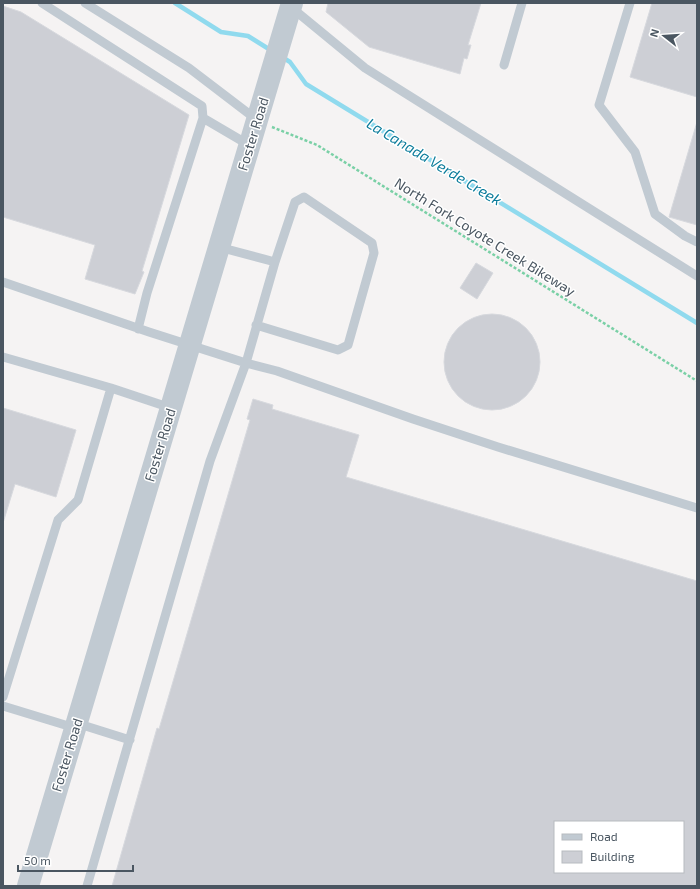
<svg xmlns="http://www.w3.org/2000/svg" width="700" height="889" font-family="'Exo 2',sans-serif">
	<rect width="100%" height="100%" fill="#f5f3f3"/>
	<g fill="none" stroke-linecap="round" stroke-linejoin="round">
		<path stroke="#90daee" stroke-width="4.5" d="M175 3 221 32 248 36 272 51
			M282 57 290 62 306 84 697 323"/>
	</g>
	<path fill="#cdcfd5" stroke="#d7d9de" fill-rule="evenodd" d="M328 3H481L468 45H471L467 59 464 58 460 74 369 47 326 12Z
		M652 3H697V97L630 77Z
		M3 6 21 12 189 115 142 271 144 272 135 294 85 279 95 245 3 217Z
		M697 122V225L669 217Z
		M476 263 493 273 477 299 460 288Z
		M444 362a48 48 0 1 1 96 0a48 48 0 1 1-96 0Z
		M253 399 273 405 272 409 359 435 346 477 697 581V886H112L157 728 159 729 250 420 247 419ZM555 822H683V872H555Z
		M3 408 76 430 56 497 15 484 3 523Z"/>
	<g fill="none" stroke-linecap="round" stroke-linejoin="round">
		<path stroke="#7ad0a6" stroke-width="2.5" stroke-dasharray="3 2" stroke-linecap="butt" d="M272 127 317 145 697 381"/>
		<path stroke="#c1cad2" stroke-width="9" d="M42 3 202 106 203 118 249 145
			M85 3 189 68 257 120
			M630 3 599 105 635 152 655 214 685 236 697 242
			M292 8 365 68 697 276
			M504 65 522 3
			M3 282 149 332 246 363 277 371 413 419 498 447 697 508
			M256 325 338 350 348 345 374 253 372 243 304 197 295 202 275 262
			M138 329 147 293 203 118
			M3 357 111 388 78 500 58 520 3 697
			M111 388 171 408
			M3 706 75 728
			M76 723 130 740
			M87 886 210 461 246 363 275 262 219 247"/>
		<path stroke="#c1cad2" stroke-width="22" d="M28 886 292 3"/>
	</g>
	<g text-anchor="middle" stroke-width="3" stroke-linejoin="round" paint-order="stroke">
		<g font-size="14" fill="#4a5661" stroke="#fff">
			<text transform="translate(253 134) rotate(-73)" y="5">Foster Road</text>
			<text transform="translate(485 237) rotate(32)" y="5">North Fork Coyote Creek Bikeway</text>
			<text transform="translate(160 445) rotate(-73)" y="5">Foster Road</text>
			<text transform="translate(67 755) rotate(-73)" y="5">Foster Road</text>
		</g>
		<g font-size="15" font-style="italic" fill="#0c7c9b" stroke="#fff">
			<text transform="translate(434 162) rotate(31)" y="5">La Canada Verde Creek</text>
		</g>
	</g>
	<rect width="700" height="889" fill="none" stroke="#4a5661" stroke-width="8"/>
	<rect x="554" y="821" width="130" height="52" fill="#ffffff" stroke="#b7bbc0"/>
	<rect x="562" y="834" width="20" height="6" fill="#c1cad2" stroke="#b7bbc0"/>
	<text x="590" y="841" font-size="12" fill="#4a5661">Road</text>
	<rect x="562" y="851" width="20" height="12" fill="#cdcfd5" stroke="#b7bbc0"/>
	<text x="590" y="861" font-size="12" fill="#4a5661">Building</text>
	<g transform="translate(664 36) rotate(287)" stroke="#ffffff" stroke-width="3" paint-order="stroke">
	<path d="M0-3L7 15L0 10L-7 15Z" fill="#4a5661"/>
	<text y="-6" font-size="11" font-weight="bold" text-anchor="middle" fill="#4a5661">N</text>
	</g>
	<path d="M18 865v6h115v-6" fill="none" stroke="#4a5661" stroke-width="2"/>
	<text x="24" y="865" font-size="12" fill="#4a5661" stroke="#ffffff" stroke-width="3" paint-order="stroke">50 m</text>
</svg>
